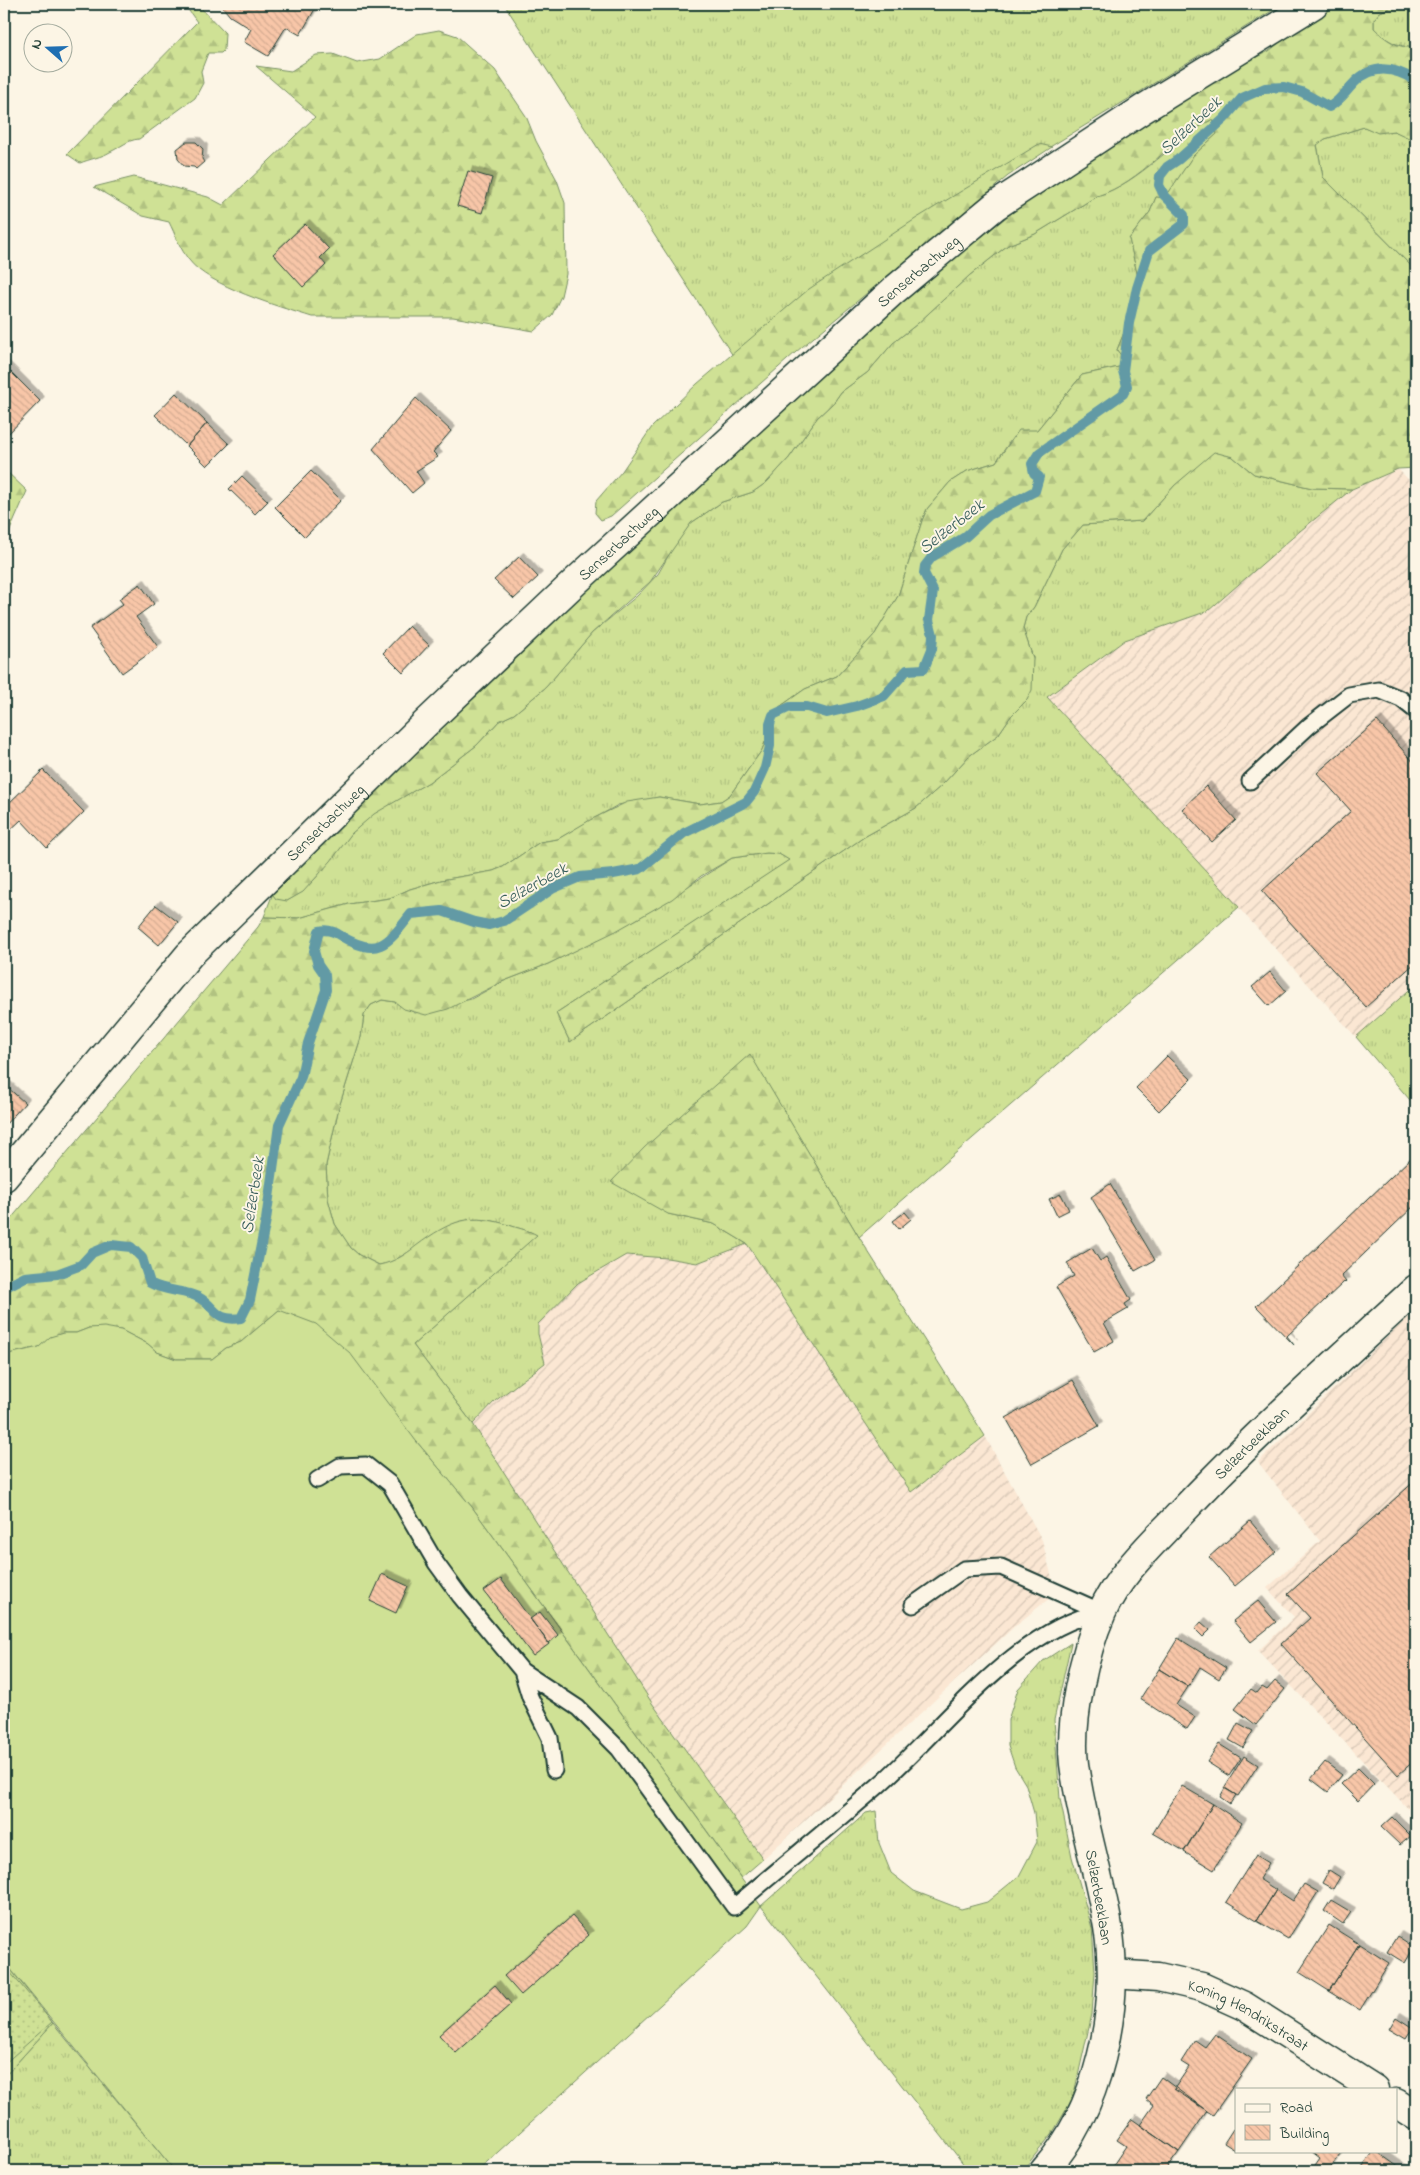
<svg xmlns="http://www.w3.org/2000/svg" width="1420" height="2175" font-family="'Indie Flower',sans-serif">
	<defs>
		<pattern id="industrial-furrows" width="10" height="10" patternUnits="userSpaceOnUse" patternTransform="scale(1.25)"><rect width="10" height="10" fill="#fbe7d3"/><path d="M-1 1l2-2M0 10L10 0M9 11l2-2" fill="none" stroke="#d7c7b6"/></pattern>
		<pattern id="grass-tufts" width="24" height="20" patternUnits="userSpaceOnUse" patternTransform="scale(1.25)"><rect width="24" height="20" fill="#cfe195"/><path d="M3 7l-1-3M5 7V3M7 7l1-3M15 17l-1-3M17 17v-4M19 17l1-3" fill="none" stroke="#b1c281"/></pattern>
		<pattern id="forest-firs" width="22" height="20" patternUnits="userSpaceOnUse" patternTransform="scale(1.25)"><rect width="22" height="20" fill="#cfe195"/><path d="M5 1l3.5 6h-7zM16 11l3.5 6h-7z" fill="#b1c281"/></pattern>
		<pattern id="park-dots" width="8" height="8" patternUnits="userSpaceOnUse" patternTransform="scale(1.25)"><rect width="8" height="8" fill="#cfe195"/><path d="M2 2h.1M6 6h.1" fill="none" stroke="#b1c281" stroke-width="1.8" stroke-linecap="round"/></pattern>
		<pattern id="building-back-hatch" width="6" height="6" patternUnits="userSpaceOnUse" patternTransform="scale(1.25)"><rect width="6" height="6" fill="#f8c6a8"/><path d="M-1 5l2 2M0 0l6 6M5-1l2 2" fill="none" stroke="#d4ab91"/></pattern>
		<filter id="shadow"><feDropShadow dx="4.5" dy="-4.5" stdDeviation="0" flood-color="#0004"/></filter>
	</defs>
	<rect width="100%" height="100%" fill="#fcf5e5"/>
	<filter id="ink" filterUnits="userSpaceOnUse"><feTurbulence type="fractalNoise" baseFrequency=".02" numOctaves="2"/><feDisplacementMap in="SourceGraphic" scale="10" xChannelSelector="R" yChannelSelector="G"/><feConvolveMatrix kernelMatrix="1 2 1 2 8 2 1 2 1" color-interpolation-filters="sRGB"/></filter>
	<g filter="url(#ink)">
		<path fill="url(#industrial-furrows)" d="M1398 469 1416 487V984L1356 1037 1047 697 1125 640 1208 611 1300 531 1352 489Z
			M747 1244 911 1492 985 1436 1042 1540 1056 1593 1016 1625 763 1859 652 1703 473 1424 495 1401 545 1363 538 1334V1324L578 1283 626 1255 667 1258 697 1263Z
			M1416 1309V1817L1258 1651 1294 1617 1267 1588 1320 1541 1258 1462Z"/>
		<path fill="url(#grass-tufts)" stroke="#778f64" d="M504 4H1283L944 212 752 385Z
			M1399 4H1416L1415 48C1396 46 1387 41 1374 28V19L1380 12Z
			M1213 119 1217 134 1193 156 1165 199 1156 197 1150 212 1129 239 1141 290 1117 350 1128 365 1082 375 1037 430 1013 437 996 462 967 471 950 482 927 509 922 521 898 596 875 634 837 676 805 689 778 708 762 750 730 795 721 801 700 804 659 797 618 805 558 839 540 842 503 867 493 871 441 880 410 889 390 898 349 904 299 918 264 917 274 890 287 901 302 892 315 879 352 833 374 813 429 782 477 745 499 721 514 714 546 687 592 633 637 596 658 574 675 544 691 523 722 502 753 492 767 482 789 458 817 418 834 402 841 392 868 372 893 343 917 324 970 275 1008 245 1035 234 1097 196C1141 182 1173 140 1213 119Z
			M1364 127C1380 133 1377 130 1392 131 1401 132 1407 139 1416 139V271L1323 177 1317 144 1325 139Z
			M1213 451 1233 457 1254 474 1312 488 1352 489 1300 531 1208 611 1125 640 1047 697 1239 907 859 1237 750 1055 668 1214 714 1224 747 1244 697 1263 667 1258 626 1255 578 1283 538 1324V1334L545 1363 495 1401 473 1424 413 1345 536 1235C528 1230 521 1229 511 1226 451 1205 438 1239 389 1263L379 1265 359 1255 351 1248 341 1234 335 1224 328 1199 326 1165 339 1107 361 1037 364 1015 371 1005 382 1000 395 1002 415 1013 471 999 504 981 548 964 637 919 732 858 767 853 779 854 790 860 556 1013 570 1042 864 837 916 808 942 785 969 756 998 735 1011 716 1027 700 1033 658 1023 628 1026 617 1034 607 1062 549 1083 525 1142 521 1175 485Z
			M1416 984V1107L1356 1037Z
			M1071 1643 1054 1720 1060 1799 1072 1857 1092 1928 1095 1972 1092 2014 1073 2098 1052 2134 1022 2171H969L761 1906 866 1813 876 1811 879 1843 891 1873 914 1891 961 1909 987 1902 1019 1876 1037 1842 1034 1813 1026 1785 1015 1767 1008 1746V1720L1018 1689 1043 1661Z
			M53 2023 175 2171H4V2077Z"/>
		<path fill="url(#forest-firs)" stroke="#778f64" d="M184 4H197L225 33 224 50 221 53H208L201 71 203 83 195 98 139 139C127 140 121 147 110 152 102 157 90 159 80 163L67 154 197 22Z
			M1327 4H1399L1380 12 1374 19V28C1386 40 1398 49 1416 47V139H1411L1394 131 1378 133 1364 127 1325 139 1317 145 1323 177 1416 271V468L1398 469 1352 489 1312 488 1254 474 1233 457 1214 452 1175 485 1142 521 1083 525 1062 549 1034 607 1026 617 1023 628 1033 658 1032 690 1027 700 1011 716 998 735 969 756 942 785 916 808 864 837 570 1042 556 1013 789 860 779 854 767 853 732 858 701 876 672 899 616 931 548 964 504 981 448 1009 426 1015 404 1009 395 1002 382 1000 371 1005 364 1015 361 1037 339 1107 326 1165 328 1199 335 1224 351 1248 359 1255 379 1265C394 1262 405 1255 416 1246 451 1220 470 1212 512 1226 521 1229 528 1230 537 1235L413 1345 473 1424 652 1703 763 1859 741 1878 472 1507 416 1441 279 1310 241 1342 226 1348 212 1359H176L157 1352 148 1344 121 1330 89 1328 76 1333H63L50 1338 39 1347 4 1355V1227L258 927 264 917 299 918 349 904 390 898 410 889 441 880 493 871 503 867 540 842 558 839 590 820 627 802 659 797 700 804 721 801 730 795 762 750 778 708 805 689 837 676 875 634 898 596 922 521 927 509 950 482 967 471 996 462 1019 430H1037L1082 375 1128 365 1117 350 1141 290 1129 239 1150 212 1156 197 1165 198 1193 156 1217 134 1213 119C1171 138 1142 182 1097 196L1035 234 1008 245 970 275 917 324 893 343 868 372 841 392 834 402 817 418 789 458 767 482 753 492 722 502 691 523 650 582 592 633 546 687 514 714 499 721 477 745 429 782 374 814 352 833 331 861 303 892 287 901 276 899 273 895 274 890 331 825 903 298 1055 179 1217 76 1269 51Z
			M439 30 457 36 495 70 526 116 536 141 557 180 565 203 566 274 561 296 552 315 534 331 453 317H312C280 307 208 286 189 260 180 249 175 234 169 222L143 216 94 187 134 177 208 197 223 205 315 117 256 66 291 71 316 55 333 54 357 63 380 59 417 34Z
			M1039 144 1052 147 1008 176 796 352 611 516 601 520 595 513 596 501 622 471 652 427 697 384 809 289 917 218Z
			M4 469 27 491 4 544Z
			M750 1054 859 1237 985 1436 911 1492 747 1244 714 1224 668 1214 611 1182 645 1147Z
			M4 1961 53 2023 4 2077Z"/>
		<path fill="url(#park-dots)" stroke="#778f64" d="M4 1965 52 2022 4 2064Z"/>
		<path fill="#cfe195" stroke="#778f64" d="M279 1310 316 1324 350 1353 416 1441 472 1507 761 1906 747 1926 477 2171H175L4 1961V1355L39 1347 50 1337 63 1333H76L89 1328 104 1327 121 1330 148 1344 157 1352 176 1359H212L226 1348 241 1342Z"/>
		<g fill="none" stroke-linecap="round" stroke-linejoin="round">
			<path stroke="#629aa5" stroke-width="10" d="M4 1288 25 1277 57 1274 81 1265 92 1253 111 1245 131 1247 142 1258 150 1283C166 1292 185 1290 198 1297 217 1307 214 1322 241 1318L250 1300 266 1220 279 1125 301 1077 308 1043 326 990 325 975 318 965 314 951 319 931C327 929 334 931 341 936 378 958 387 945 411 914L442 911 474 922 489 925 504 921 552 889 580 877 613 874 640 869 684 833 746 802 754 792 765 768 770 746V724L773 715 790 707H807L827 713 857 706 884 696 907 670 924 669 932 649 933 635 929 620 933 591 924 573 925 566 932 557 965 537 989 515 1035 491 1039 477 1034 473 1032 464 1039 453 1123 394 1127 386 1123 371 1129 323 1137 288 1149 251 1184 224V215L1164 195 1159 185 1160 176 1167 167 1179 159 1224 119 1242 98 1265 88 1284 87 1302 92 1329 107C1341 100 1346 91 1355 82 1374 63 1396 68 1416 81"/>
		</g>
		<path fill="url(#building-back-hatch)" stroke="#1f3d34" filter="url(#shadow)" d="M220 4H306L315 9 300 35 286 27 268 56 244 42 251 29 230 16Z
			M186 142H196L203 149 202 159 204 162 196 169 194 167 184 166 178 159 177 149Z
			M468 171 492 178 482 213 457 206Z
			M305 224 329 249 320 258 326 265 303 287 273 254Z
			M4 365 40 401 4 438Z
			M176 393 207 423 187 446 155 415Z
			M416 398 451 431 433 452 438 457 416 471 424 483 412 493 373 449Z
			M207 423 229 444 207 466 187 446Z
			M311 471 341 500 305 537 275 507Z
			M242 476 268 501 255 514 229 489Z
			M519 557 538 577 514 599 494 580Z
			M140 584 154 604 136 617 158 647 122 673 90 628 123 604 119 599Z
			M409 626 429 645 403 673 383 653Z
			M1377 721 1416 765V962L1366 1007 1262 891 1351 811 1317 773Z
			M43 770 84 812 47 848 21 820 6 834 4 832V808Z
			M1206 786 1236 820 1212 842 1182 809Z
			M156 905 178 922 159 945 138 927Z
			M1270 972 1286 991 1269 1006 1252 987Z
			M1167 1056 1191 1079 1159 1111 1136 1088Z
			M5 1085 25 1103 4 1126V1087Z
			M1411 1158 1416 1163V1204L1341 1276 1346 1282 1345 1283 1344 1282 1287 1336 1294 1345 1256 1306Z
			M1110 1184 1155 1260 1135 1271 1091 1197Z
			M1061 1194 1069 1210 1057 1216 1049 1199Z
			M905 1212 911 1219 899 1229 893 1221Z
			M1092 1248 1100 1261 1106 1257 1131 1300 1125 1304 1128 1309 1104 1323 1114 1341 1094 1352 1056 1287 1074 1276 1067 1263Z
			M1073 1380 1099 1426 1032 1464 1006 1418Z
			M1416 1480V1759L1398 1775 1281 1644 1310 1618 1288 1594Z
			M1250 1521 1276 1552 1235 1586 1209 1557Z
			M382 1574 408 1586 396 1613 370 1601Z
			M501 1579 549 1644 533 1656 484 1591Z
			M1258 1601 1276 1622 1251 1642 1233 1621Z
			M540 1612 558 1635 549 1643 530 1619Z
			M1201 1622 1210 1630 1203 1637 1195 1629Z
			M1178 1638 1226 1668 1219 1679 1200 1667 1188 1687 1159 1669Z
			M1159 1669 1188 1687 1176 1705 1195 1717 1187 1729 1140 1699Z
			M1275 1681 1285 1689 1256 1725 1235 1709 1251 1689 1257 1693 1262 1687 1267 1690Z
			M1238 1723 1253 1731 1243 1748 1229 1740Z
			M1219 1744 1241 1758 1229 1776 1207 1762Z
			M1244 1756 1258 1765 1238 1796 1224 1788Z
			M1325 1762 1342 1775 1328 1792 1311 1779Z
			M1358 1768 1374 1784 1358 1801 1341 1784Z
			M1182 1786 1213 1804 1184 1851 1153 1833Z
			M1225 1788 1236 1795 1230 1804 1220 1797Z
			M1213 1804 1242 1823 1214 1870 1184 1852Z
			M1392 1817 1411 1836 1400 1845 1381 1827Z
			M1256 1855 1269 1863 1259 1879 1276 1890 1257 1921 1226 1902Z
			M1329 1870 1340 1877 1333 1889 1322 1883Z
			M1304 1884 1318 1892 1288 1939 1257 1921 1276 1890 1293 1901Z
			M1331 1900 1351 1912 1343 1924 1324 1911Z
			M572 1916 589 1935 521 1995 504 1976Z
			M1329 1925 1359 1944 1329 1991 1299 1972Z
			M1397 1936 1414 1947 1405 1963 1387 1952Z
			M1359 1944 1389 1963 1360 2010 1329 1991Z
			M495 1985 511 2004 456 2053 439 2035Z
			M1396 2017 1413 2028 1406 2039 1389 2029Z
			M1215 2034 1252 2059 1213 2115 1174 2089 1189 2067 1181 2062 1195 2040 1205 2047Z
			M1161 2077 1207 2111 1179 2152 1140 2125 1154 2105 1146 2099Z
			M1132 2119 1179 2152 1165 2171H1116L1111 2168 1126 2146 1117 2140Z
			M1233 2129 1236 2132 1235 2150 1224 2143Z
			M1311 2151H1342L1328 2171H1311L1320 2158Z
			M1374 2151H1376L1404 2171H1360Z"/>
		<g fill="none" stroke-linecap="round" stroke-linejoin="round">
			<g stroke="#1f3d34" stroke-width="19">
				<path id="service" d="M1250 781 1309 726 1349 695 1379 690 1401 699 1416 711
					M317 1480 340 1466 366 1465 390 1484 436 1563 460 1596 522 1671 578 1708 619 1749 734 1907C782 1866 831 1827 879 1785 943 1729 1016 1628 1102 1612
					M913 1605 964 1569 1001 1567 1102 1612
					M522 1671 530 1697 550 1738 554 1770"/>
			</g>
			<g stroke="#1f3d34" stroke-width="31">
				<g id="minor">
					<path id="s1" d="M4 1177 189 955 426 723 576 581 893 291 995 206 1143 109 1314 4"/>
					<path id="s2" d="M1112 1974 1158 1977 1202 1987 1244 2006 1374 2089"/>
					<path d="M1396 2103 1416 2116"/>
					<path id="s3" d="M1044 2171C1099 2110 1121 2009 1108 1927 1099 1873 1081 1819 1074 1764 1069 1721 1084 1652 1102 1612 1119 1574 1151 1545 1179 1515 1254 1435 1336 1363 1416 1289"/>
				</g>
			</g>
			<use href="#service" stroke="#fcf5e5" stroke-width="15"/>
			<use href="#minor" stroke="#fcf5e5" stroke-width="28"/>
		</g>
	</g>
	<g text-anchor="middle" stroke-width="4" stroke-linejoin="round" paint-order="stroke">
		<g font-size="16" fill="#1f3d34" stroke="#fcf5e5">
			<text dy="6" stroke="none"><textPath href="#s1" startOffset="1289">Senserbachweg</textPath></text>
			<text dy="6" stroke="none"><textPath href="#s1" startOffset="884">Senserbachweg</textPath></text>
			<text dy="6" stroke="none"><textPath href="#s1" startOffset="479">Senserbachweg</textPath></text>
			<text dy="6" stroke="none"><textPath href="#s3" startOffset="809">Selzerbeeklaan</textPath></text>
			<text transform="translate(1100 1897) rotate(80)" y="6">Selzerbeeklaan</text>
			<text dy="6" stroke="none"><textPath href="#s2" startOffset="145">Koning Hendrikstraat</textPath></text>
		</g>
		<g font-size="18" font-style="italic" fill="#355c5a" stroke="#fcf5e5">
			<text transform="translate(1190 125) rotate(-43)" y="6">Selzerbeek</text>
			<text transform="translate(951 526) rotate(-38)" y="6">Selzerbeek</text>
			<text transform="translate(532 885) rotate(-29)" y="6">Selzerbeek</text>
			<text transform="translate(252 1195) rotate(-81)" y="6">Selzerbeek</text>
		</g>
	</g>
	<rect width="1420" height="2175" fill="none" stroke="#fcf5e5" stroke-width="20"/>
	<rect x="10" y="10" width="1400" height="2155" fill="none" stroke="#1f3d34" stroke-width="2" filter="url(#ink)"/>
	<rect x="1235" y="2088" width="162" height="65" fill="#fcf5e5" stroke="#a4ab9e"/>
	<rect x="1245" y="2104" width="25" height="8" fill="#fcf5e5" stroke="#a4ab9e"/>
	<text x="1280" y="2112" font-size="15" fill="#1f3d34">Road</text>
	<rect x="1245" y="2125" width="25" height="15" fill="url(#building-back-hatch)" stroke="#a4ab9e"/>
	<text x="1280" y="2138" font-size="15" fill="#1f3d34">Building</text>
	<g transform="translate(48 48) rotate(290)"><circle r="24" fill="#fcf5e5" stroke="#a4ab9e"/>
	<path d="M0-4L9 19L0 12L-9 19Z" fill="#1f6fb2"/>
	<text y="-8" font-size="14" font-weight="bold" text-anchor="middle" fill="#1f3d34">N</text>
	</g>
</svg>
